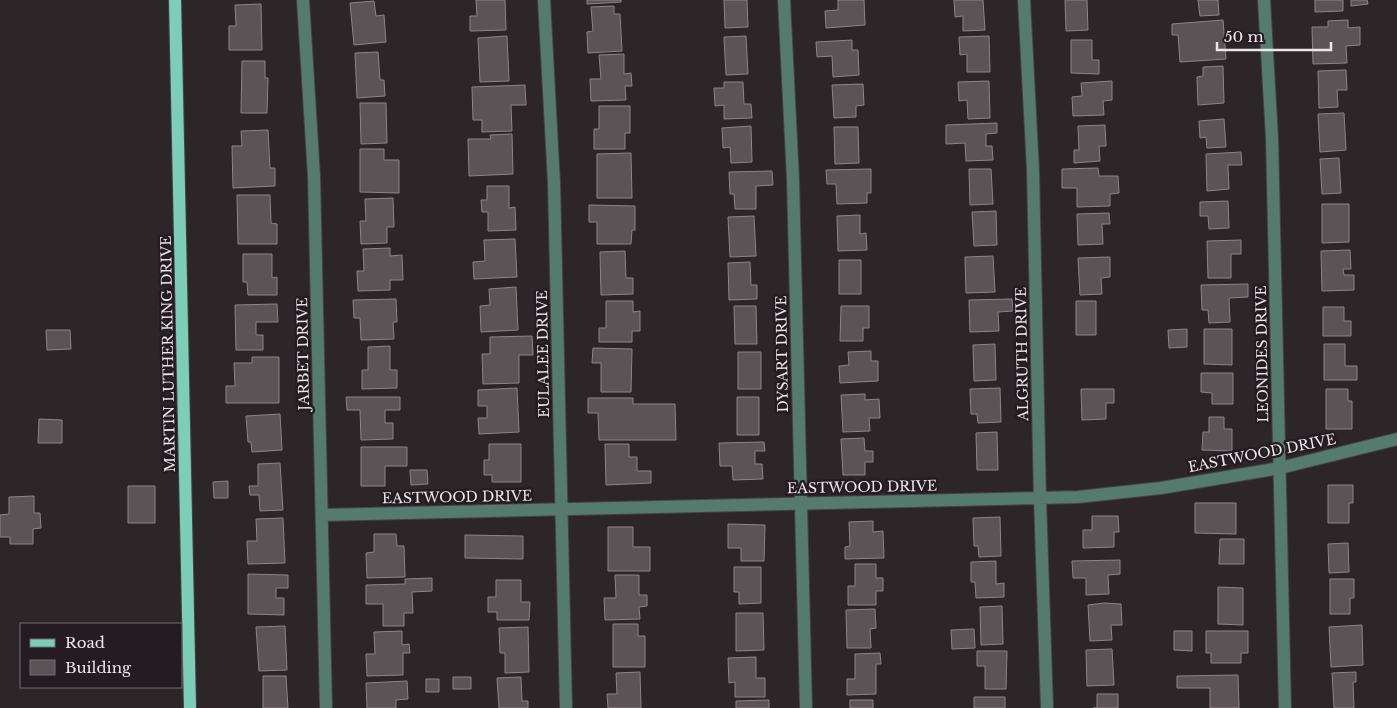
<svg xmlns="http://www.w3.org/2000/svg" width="1397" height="708" font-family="'Libre Baskerville',serif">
	<rect width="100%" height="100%" fill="#2d2629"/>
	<path fill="#5c5357" stroke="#8e8488" d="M476 0H505L506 30 470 31V16H477Z
		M587 0H621V2L587 4Z
		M724 0H747L748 27 725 28Z
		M838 0H864L865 25 826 28 825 11 838 10Z
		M954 0H983L985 30 963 31V16L955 17Z
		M1065 0H1087L1088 30 1066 31Z
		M1198 0H1218L1219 15 1200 16Z
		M1315 0H1343V11L1315 12Z
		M1351 0H1367L1368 4 1351 6Z
		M374 1 376 16 384 15 386 42 354 45 350 3Z
		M261 4 262 50H229V26H236L235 5Z
		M614 6V14H620L622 51 588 53 587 32 593 31 591 7Z
		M1223 20 1226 59 1180 62 1178 35H1172V24Z
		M1348 20V28L1360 27V45L1346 46 1347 63 1313 64 1312 27H1328V21Z
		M507 36 509 81 480 82 478 38Z
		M746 36 748 74 726 75 724 37Z
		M989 36 990 72H967V54L960 55 959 37Z
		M852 40V50H858L859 75 833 77 832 56 817 57 816 42Z
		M1071 40H1092V60H1099V74L1071 73Z
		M378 52 380 80H384L385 96 357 98 355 53Z
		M624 54V74L631 73 632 86H625L626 100 591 101 590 79H601L599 55Z
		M242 61H265V78H268L267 113H241Z
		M1223 66 1224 103 1198 105 1197 77 1203 76V67Z
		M1346 70 1347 90H1337L1338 107 1319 108 1318 71Z
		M989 81 990 118 968 119 967 100 959 101 958 82Z
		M1112 81V100L1103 101 1104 115 1073 116 1072 97 1082 96 1081 83Z
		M724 82H743L744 104H751L752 118 724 119V105L715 106 714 88H724Z
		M863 84 864 105 856 106V117L834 118 832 85Z
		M525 85 526 105H511L512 131 482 132V120H473L472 87Z
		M360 103H386L387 143 361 144Z
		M599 106H630V133H625V149H594V129H599Z
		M1344 113 1346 150 1320 152 1318 114Z
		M1224 119 1226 147 1207 148 1206 137 1200 138 1199 121Z
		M997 123V133L986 134V146H992L993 160 966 161 965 143 946 144V125Z
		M1105 125 1106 146H1099L1100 161 1074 163V150H1079L1078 126Z
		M751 126 752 162 731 163 730 147 723 148 722 128Z
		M834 127H858L859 163 835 164Z
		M268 130 270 168H275V186L233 188 232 146H242L241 131Z
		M512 134 513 174 469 176 468 139H491L490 135Z
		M360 149H384V160H399V193L360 192Z
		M1241 152 1242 165H1228L1229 189 1207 191 1206 154Z
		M631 153 632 198H597V154Z
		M1339 158 1341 193 1322 194 1320 159Z
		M1098 168 1099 176H1118L1119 193 1110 194V206L1077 207V188H1062V169Z
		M871 169V193H867V203L837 204 836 184H827L826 170Z
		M969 169H991L993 204 970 205Z
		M772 171 773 185 756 186V209H735L734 194H730L729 172Z
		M487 186H509V208L515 207 516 230 488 231V212H482L481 200H487Z
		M237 195H270L271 223 277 224V244H238Z
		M393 198 394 227H387V243L361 244 360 221H366L365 199Z
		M1228 201 1229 228 1209 229 1208 216H1200V202Z
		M1322 204H1349V242L1322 243Z
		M589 205 635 206V230H632L631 244H597V222H589Z
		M996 211 997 245 974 246 972 212Z
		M1109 213 1110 224H1102L1103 244 1078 245 1077 214Z
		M860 215V234L866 233 867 250 838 251 837 216Z
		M754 216 756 256 730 257 728 217Z
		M515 239 517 277 474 279 473 262 485 261 484 240Z
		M1241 240V254H1231V278H1208L1207 241Z
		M390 248V256L402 255 403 280H390V290L358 291 357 271H364L363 249Z
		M1350 250 1351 269H1343L1344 275H1354V290L1322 291 1321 251Z
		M625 251 626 278H633V294L601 295 600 252Z
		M243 254H272V278L277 277V295H248L247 282H243Z
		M993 256 995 292 966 293 965 257Z
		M1110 257V277L1101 278 1102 294 1080 295 1078 258Z
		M839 260H861V294H839Z
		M750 262 751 285H757V299L729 300 728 263Z
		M1248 284V297L1229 298 1230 322 1209 323 1208 310H1202L1201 285Z
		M516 287 518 330 481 332 480 306 490 305 489 289Z
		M396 299 397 322H393L394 339 361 340 360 318H354L353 300Z
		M1012 299 1013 311 998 312 999 331 970 332 969 300Z
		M606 301H633V312L640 311V331H632V342H599V328H606Z
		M1076 301H1096V335H1076Z
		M277 304 278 322H256V335H263V350H236L235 305Z
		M734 306H756L757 344H735Z
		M841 306H869V328H863V341H840Z
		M1323 307H1344V321H1351V336H1323Z
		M1187 329V347L1169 348 1168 330Z
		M1204 329H1232V365L1204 364Z
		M46 330H70L71 349 47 350Z
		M532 336 533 355H519V383L483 384 482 354H490V337Z
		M995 344 996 380 974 381 973 345Z
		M1324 344H1345V366H1357V380H1324Z
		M390 346V370H397V388L362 389V370H368V347Z
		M593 348 632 349 631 392H601V363H592Z
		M871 351V361H878V381L840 383 839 366 849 365 848 352Z
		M738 352H761V389H738Z
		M252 357H279V403H226V386H235L234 363H252Z
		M1201 373H1233V404H1212V393L1201 392Z
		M517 388 519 432 479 434 478 418H487V406H478V390Z
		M1000 388 1001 422 978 423 977 414H971L970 389Z
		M1081 389H1114V403H1106V419L1082 420Z
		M1326 389H1348V401H1352V429H1326Z
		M865 394V400L879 399 880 418H869L870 431 843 432 841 395Z
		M346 397H400V410H385V423H393V439L361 440 360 410H347Z
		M737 397H759V435H737Z
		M588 398H633V404H675L676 440H599L598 413H588Z
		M280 414 282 450 252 452 251 442H248L246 416Z
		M1209 417H1224V429H1232V451L1202 450 1203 432H1209Z
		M39 419 62 420V443H38Z
		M997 432 998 470H977L976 433Z
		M864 438 865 451H873V462H865V475H843L841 439Z
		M764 442 765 451H755V464H762L763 479 733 480 732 466H720L719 443Z
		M489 444H521V482H492V475H484V460H489Z
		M605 444H629V457H637V471H651V483L606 485Z
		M361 447H407V466H385V486H361Z
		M280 463 283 510 260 511 259 495H250L249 486H258V464Z
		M410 470H427L428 484 411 485Z
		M228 481V498H214L213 482Z
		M1328 485H1353V503H1349V523H1328Z
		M128 486H155V523H128Z
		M34 496V513H40L41 528 33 529V544H10V537H0V515L9 514V497Z
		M1195 503H1236V534L1195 533Z
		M1092 516H1118L1119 532H1114V547L1083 548V530H1092Z
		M1000 517 1001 556 979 557 978 546H974L973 518Z
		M283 518 285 563 248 564 247 541H257L256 519Z
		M873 521V532L883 531 884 558 845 559V547L850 546 849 522Z
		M728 524 765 525 764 561H741V548H728Z
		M608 527H633V547H650V571H608Z
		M374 534H396L397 546H404L405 577 367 578 366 553 374 552Z
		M465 535 523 536V559L465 558Z
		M1220 539H1244V564H1219Z
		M1348 543 1349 572 1329 573 1328 544Z
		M1120 560V574L1108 575 1109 594 1086 595V578H1073L1072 561Z
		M996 561V584L1004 583V597L976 598 975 582H971V562Z
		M855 564H876V578H883V591H876V605H848V586H855Z
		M734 567H761V603L739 604V592H734Z
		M248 574 288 575V588H276V598H284V615L248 614Z
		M615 575H639V595H647V606L639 607 640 619 605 620 604 598H616Z
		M432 578V591L412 592 413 613H404V626H383V604H366V585L405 584V579Z
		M1330 579H1354V598H1350V614H1330Z
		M496 580H521V602H530L529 620H497V612H488V597H496Z
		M1218 587 1243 588V625L1218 624Z
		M1104 603 1121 604 1122 625H1111L1112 640 1090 641 1088 605Z
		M1002 606 1003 644 981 645 980 607Z
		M875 609 876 628 870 629 871 648H847L846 610Z
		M736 613H763L764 650 736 651Z
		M613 624H638V636H645V667H613Z
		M1362 625 1363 665 1331 667 1329 627Z
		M285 626 287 670 259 671 256 627Z
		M528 627 529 672 505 673V653H500L499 628Z
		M974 629 975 648 952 649 951 630Z
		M402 631V645L409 644 410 653H403V675L367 676 366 654H375L374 632Z
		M1174 631H1192V651L1174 650Z
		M1206 631H1248V653H1241V663H1211V653H1206Z
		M1112 649 1114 685 1087 686 1086 650Z
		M977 651H1007L1006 689H985V666H977Z
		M880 653 881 664H876V694L847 695V679H855V654Z
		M756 657V678H765V697H735V682L729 683 728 658Z
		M640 672 641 708H608L607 694H617L616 673Z
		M1356 672V682H1353L1354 708H1334L1332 673Z
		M1238 675 1239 708H1210V688H1177V676Z
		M263 676H286L288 708H263Z
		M453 677H471V689H453Z
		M521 677 522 701H528V708H499L497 678Z
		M426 679H439V692H426Z
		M407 681 408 699 396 700V708H367L366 683Z
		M1097 694H1118V708H1093H1097Z
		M974 697H1005V708H974Z
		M769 700V708H736V701Z
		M850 700H873V708H850Z"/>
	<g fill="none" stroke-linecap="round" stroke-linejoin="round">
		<g stroke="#484144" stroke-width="14">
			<path id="minor" d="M303 0 314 176 326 708
				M544 0 554 183 566 708
				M784 0 793 179 806 708
				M1024 0 1033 170 1040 499 1047 708
				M1264 0 1272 138 1285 708
				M322 515 1078 497 1161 488 1280 468 1397 439"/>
		</g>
		<g stroke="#484144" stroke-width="14">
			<path id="major" d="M175 0 190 708"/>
		</g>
		<use href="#minor" stroke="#557b6f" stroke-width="12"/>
		<use href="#major" stroke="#7cceb7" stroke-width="12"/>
	</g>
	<g text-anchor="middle" stroke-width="5" stroke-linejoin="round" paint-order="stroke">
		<g font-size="14" fill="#ede7ea" stroke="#241c20">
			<text transform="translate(168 354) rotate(-91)" y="5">MARTIN LUTHER KING DRIVE</text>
			<text transform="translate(303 354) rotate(-91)" y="5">JARBET DRIVE</text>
			<text transform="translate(543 354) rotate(-91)" y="5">EULALEE DRIVE</text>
			<text transform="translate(782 354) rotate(-91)" y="5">DYSART DRIVE</text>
			<text transform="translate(1022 354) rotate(-91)" y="5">ALGRUTH DRIVE</text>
			<text transform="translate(1262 354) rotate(-91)" y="5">LEONIDES DRIVE</text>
			<text transform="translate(1262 453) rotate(-11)" y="5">EASTWOOD DRIVE</text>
			<text transform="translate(862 487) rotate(-1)" y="5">EASTWOOD DRIVE</text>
			<text transform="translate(457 497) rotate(-1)" y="5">EASTWOOD DRIVE</text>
		</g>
	</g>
	<rect x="20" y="623" width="162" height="65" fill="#241c20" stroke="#746d71"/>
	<rect x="30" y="639" width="25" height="8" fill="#7cceb7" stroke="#746d71"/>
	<text x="65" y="648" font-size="15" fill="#ede7ea">Road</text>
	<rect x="30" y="660" width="25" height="15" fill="#5c5357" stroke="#746d71"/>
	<text x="65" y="673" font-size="15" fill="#ede7ea">Building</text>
	<path d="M1217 42v8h114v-8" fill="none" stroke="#ede7ea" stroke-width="2.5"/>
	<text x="1224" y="42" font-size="15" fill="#ede7ea" stroke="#241c20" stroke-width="4" paint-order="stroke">50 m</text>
</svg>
